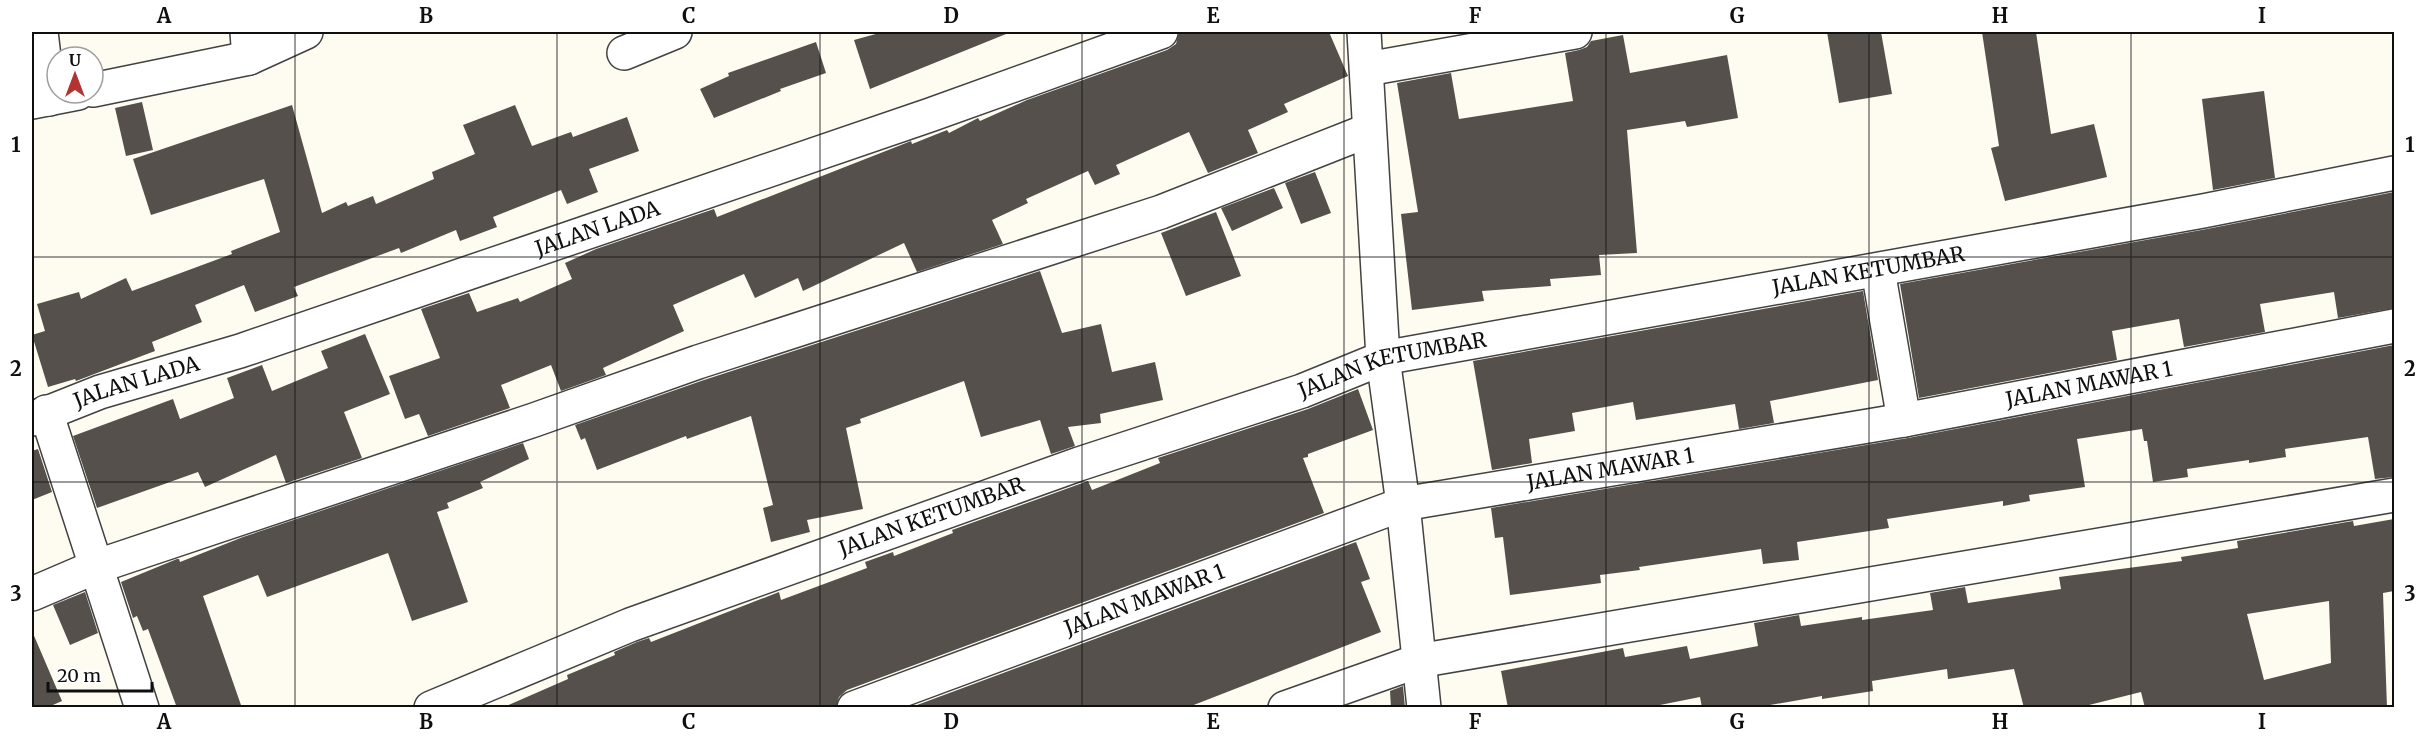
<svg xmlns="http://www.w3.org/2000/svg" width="2426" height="739" font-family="Merriweather,serif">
	<rect width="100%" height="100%" fill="#fefcf1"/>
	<path fill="#56504c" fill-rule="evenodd" d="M883 32H1011L870 89 854 40Z
		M1179 32H1329L1348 76 1284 104 1288 112 1248 130 1258 153 1208 173 1189 132 1116 165 1120 174 1095 185 1088 171 1026 199 1028 203 992 220 1003 244 917 272 904 243 803 291 798 278 755 298 744 274 673 305 684 331 603 368 606 375 561 391 551 365 501 385 510 408 428 436 419 414 405 419 389 376 440 358 421 309 469 293 477 312 518 298 520 302 572 279 565 263 596 249 714 209 717 217 901 145 911 141 912 144 947 130 949 133 978 118 980 121 1027 100 1167 50 1176 44Z
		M1827 32H1881L1892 94 1839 103Z
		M1982 32H2036L2051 134 2094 124 2107 177 2005 201 1991 148 1999 146Z
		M1623 35 1630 73 1727 55 1738 118 1687 127 1685 121 1627 130 1637 253 1599 255 1601 275 1550 279 1551 286 1482 291 1484 301 1412 310 1401 214 1418 212 1397 83 1451 73 1459 119 1573 101 1565 53 1579 50 1587 47 1591 41Z
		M816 42 826 73 780 89 781 91 714 118 700 89 729 76 728 73Z
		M2264 91 2275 178 2213 190 2202 99Z
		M142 102 153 150 126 156 115 108Z
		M292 105 322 213 346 202 348 206 373 196 376 204 434 179 432 172 475 154 463 125 515 105 532 146 571 132 573 137 627 117 639 151 589 169 598 192 567 204 561 190 493 217 497 227 460 241 456 230 401 253 399 248 294 287 298 296 255 312 244 285 195 305 202 322 152 342 155 351 76 381 75 379 48 387 32 335 45 331 37 304 79 292 81 299 126 278 132 291 232 254 231 251 280 232 264 179 151 215 133 159Z
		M1315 172 1331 213 1301 224 1285 183Z
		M1274 188 1283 208 1232 231 1221 208Z
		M2394 192V308L2338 318 2334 292 2260 304 2265 332 2184 347 2179 319 2112 331 2117 360 1919 398 1900 284 2207 229Z
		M1216 212 1241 276 1186 296 1161 233Z
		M1040 271 1062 333 1101 324 1112 372 1155 362 1163 400 1100 414 1101 423 1068 427 1075 446 1051 454 1040 420 981 437 964 381 860 419 861 423 846 428 863 509 807 520 810 532 771 542 763 508 773 505 751 416 687 439 686 436 597 470 585 438 581 440 575 425 704 380Z
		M1863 291 1878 380 1770 401 1774 423 1739 429 1735 404 1636 420 1633 402 1572 413 1575 431 1529 439 1532 463 1492 470 1473 361Z
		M365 334 390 394 344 412 362 458 286 483 276 455 205 487 198 472 97 508 73 436 173 399 180 419 234 398 227 378 262 365 272 391 328 368 321 351Z
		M2394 345V477L2375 479 2368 437 2285 449 2286 457 2249 463V460L2187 469 2188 477 2153 482 2147 441H2144L2142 429 2077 439 2085 487 2029 495 2030 501 2003 506V501L1887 519 1889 528 1797 542 1799 560 1763 564 1761 549 1639 567 1640 570 1600 575 1601 583 1510 595 1503 537 1495 538 1491 508 1908 438Z
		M1358 389 1373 430 1308 454V457L1303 458 1324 513 847 690 839 697 836 708H502L568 679 567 675 615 655 614 652 637 642 649 638 651 642 779 592 781 600 867 568 865 562 893 552 894 556 953 533 952 530 1013 508 1088 481 1092 490 1160 463 1158 458 1161 457 1308 409Z
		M523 443 529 459 480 482 483 488 447 503 449 508 437 512 468 602 412 621 388 553 267 597 258 575 203 596 242 708H177L148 629 143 631 137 616 133 618 121 582 177 559H179L180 562 243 537Z
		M38 449 52 492 32 500V451Z
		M2394 519V591L2383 593 2387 708H2145L2141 692 2077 708H2024L2014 669 1948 679 1947 669 1872 681 1873 691 1822 699V696L1753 708H1702L1700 697 1645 708H1508L1501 671 1623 648 1625 657 1687 646 1690 659 1758 646 1754 623 1799 615 1801 626 1862 617V620L1933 610 1930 593 1965 587 1968 603 2061 589 2059 577 2182 561 2181 557 2238 548 2237 541 2353 521 2354 526ZM2329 601 2331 663 2264 680 2247 614Z
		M1356 542 1370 579 1361 582 1381 632 1186 708H909Z
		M85 592 98 633 70 645 53 605Z
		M32 631 62 701 46 708H32Z
		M1403 686 1405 708H1391L1390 691Z"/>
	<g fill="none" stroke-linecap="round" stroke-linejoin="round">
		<g stroke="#424242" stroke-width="36">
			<g id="minor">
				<path d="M41 32 49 99"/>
				<path d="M247 32 249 58"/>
				<path d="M1364 32 1383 358 1403 504 1424 708"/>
				<path d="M624 53 675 32"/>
				<path d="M1367 69 1575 32"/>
				<path d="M1878 270 1904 420"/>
				<path d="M46 412 142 708"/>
				<path id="s1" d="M32 419 100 392 240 351 930 115 1161 32"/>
				<path d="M32 594 95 567 534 420 698 362 1161 212 1369 130"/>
				<path id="s2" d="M431 708 630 625 1079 464 1302 391 1383 358 2203 211 2394 173"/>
				<path id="s3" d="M854 708 1403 504 1904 420 2394 326"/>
				<path d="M1285 708 1418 661 2394 495"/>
			</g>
		</g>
		<g stroke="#424242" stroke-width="36">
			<path id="tertiary" d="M93 90 249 58 306 32
				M32 102 78 93"/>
		</g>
		<use href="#minor" stroke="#fff" stroke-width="33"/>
		<use href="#tertiary" stroke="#fff" stroke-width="33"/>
	</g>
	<path fill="none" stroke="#0f0f0f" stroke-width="1.5" stroke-opacity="0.55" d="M295 32V708M557 32V708M820 32V708M1082 32V708M1344 32V708M1606 32V708M1869 32V708M2131 32V708M32 257H2394M32 482H2394"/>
	<g text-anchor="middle" stroke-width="6" stroke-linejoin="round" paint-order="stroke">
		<g font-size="21" fill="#0f0f0f" stroke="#fff">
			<text dy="7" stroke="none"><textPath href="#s1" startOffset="597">JALAN LADA</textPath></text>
			<text dy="7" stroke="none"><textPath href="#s2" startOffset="1508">JALAN KETUMBAR</textPath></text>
			<text dy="7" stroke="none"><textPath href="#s2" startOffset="1022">JALAN KETUMBAR</textPath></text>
			<text dy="7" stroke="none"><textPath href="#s1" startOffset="111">JALAN LADA</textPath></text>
			<text dy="7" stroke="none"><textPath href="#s3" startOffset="1282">JALAN MAWAR 1</textPath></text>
			<text dy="7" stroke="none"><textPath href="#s3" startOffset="796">JALAN MAWAR 1</textPath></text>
			<text dy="7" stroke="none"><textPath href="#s2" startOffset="536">JALAN KETUMBAR</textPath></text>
			<text dy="7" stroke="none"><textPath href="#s3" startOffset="310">JALAN MAWAR 1</textPath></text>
		</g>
	</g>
	<rect width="2426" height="739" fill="none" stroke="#ffffff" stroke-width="66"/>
	<g transform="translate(75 75)"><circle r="28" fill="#ffffff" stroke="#9f9f9f" stroke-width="1.5"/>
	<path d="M0-4.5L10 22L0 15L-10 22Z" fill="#b33332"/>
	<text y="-9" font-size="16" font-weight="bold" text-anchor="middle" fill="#0f0f0f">U</text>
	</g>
	<path d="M48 682v9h104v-9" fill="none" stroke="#0f0f0f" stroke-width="3"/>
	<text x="57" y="682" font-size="18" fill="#0f0f0f" stroke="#ffffff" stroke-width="4.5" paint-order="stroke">20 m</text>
	<rect x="33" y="33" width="2360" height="673" fill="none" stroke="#0f0f0f" stroke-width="2"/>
	<g font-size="20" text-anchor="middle" font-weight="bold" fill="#0f0f0f">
		<text x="164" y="23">A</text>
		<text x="426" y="23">B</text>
		<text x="689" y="23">C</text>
		<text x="951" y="23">D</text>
		<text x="1213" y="23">E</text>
		<text x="1475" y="23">F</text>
		<text x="1737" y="23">G</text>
		<text x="2000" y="23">H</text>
		<text x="2262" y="23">I</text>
		<text x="16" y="152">1</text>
		<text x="2410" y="152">1</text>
		<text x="16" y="376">2</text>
		<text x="2410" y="376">2</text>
		<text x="16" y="601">3</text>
		<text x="2410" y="601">3</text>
		<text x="164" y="729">A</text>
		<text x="426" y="729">B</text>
		<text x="689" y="729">C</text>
		<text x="951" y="729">D</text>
		<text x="1213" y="729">E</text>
		<text x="1475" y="729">F</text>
		<text x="1737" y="729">G</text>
		<text x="2000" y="729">H</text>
		<text x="2262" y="729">I</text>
	</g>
</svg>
